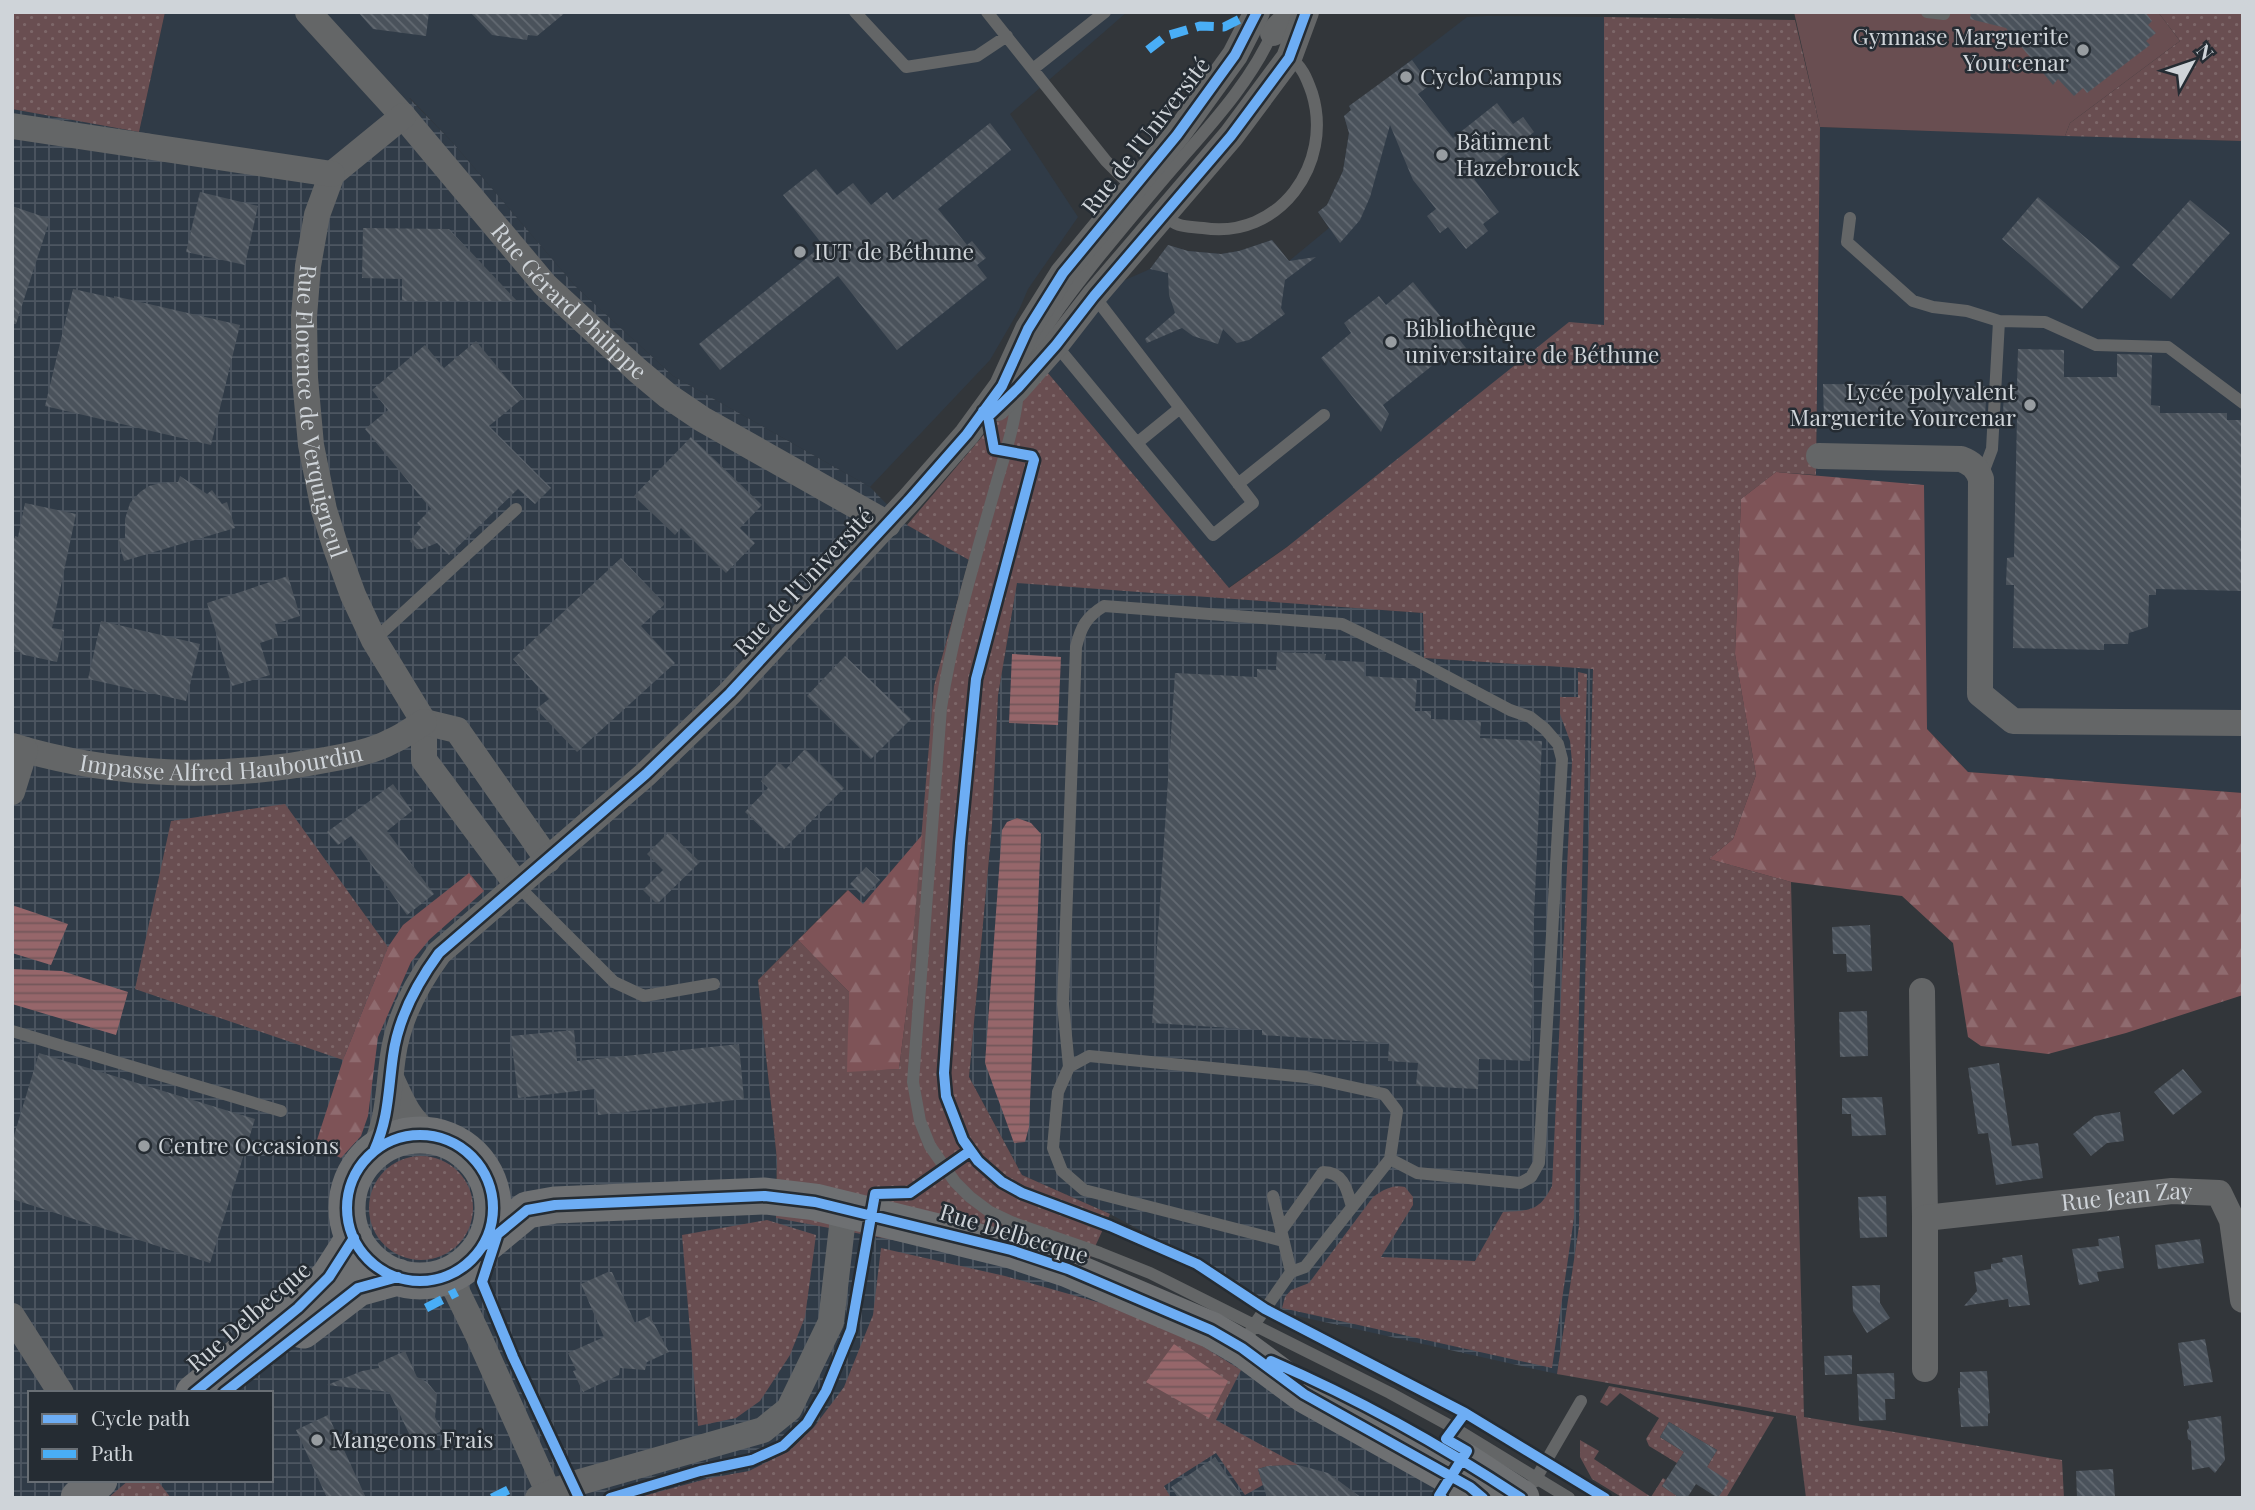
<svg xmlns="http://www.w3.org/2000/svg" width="2255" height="1510" font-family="'Playfair Display',serif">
	<defs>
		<pattern id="industrial-grid" width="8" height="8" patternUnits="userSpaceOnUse" patternTransform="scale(1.75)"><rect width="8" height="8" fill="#303b47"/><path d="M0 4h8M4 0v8" fill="none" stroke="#4d5661"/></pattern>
		<pattern id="grass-dots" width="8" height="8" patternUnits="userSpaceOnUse" patternTransform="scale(1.75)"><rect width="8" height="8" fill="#694e51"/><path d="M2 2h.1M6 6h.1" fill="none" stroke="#7d6769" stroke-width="1.8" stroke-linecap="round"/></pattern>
		<pattern id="forest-firs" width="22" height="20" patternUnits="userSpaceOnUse" patternTransform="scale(1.75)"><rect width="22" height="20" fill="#7e5357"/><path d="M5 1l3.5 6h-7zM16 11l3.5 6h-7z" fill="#8f6b6f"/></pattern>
		<pattern id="water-rules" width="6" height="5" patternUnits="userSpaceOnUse" patternTransform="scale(1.75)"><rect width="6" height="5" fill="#96666a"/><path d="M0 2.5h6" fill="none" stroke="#73575a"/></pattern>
		<pattern id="building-back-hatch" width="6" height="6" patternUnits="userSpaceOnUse" patternTransform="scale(1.75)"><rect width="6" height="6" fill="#4a525b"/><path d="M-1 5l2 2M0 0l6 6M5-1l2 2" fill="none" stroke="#636a72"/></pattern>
	</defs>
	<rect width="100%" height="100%" fill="#32363a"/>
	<path fill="#303b47" d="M165 12H1127L1010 114 1078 217 1028 289 1019 310 990 360 870 487 673 376 576 287 452 142 410 98 330 166 139 132Z
		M1487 16 1604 17V325L1228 588 1042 366 1116 284 1150 269 1168 245 1188 251 1221 254 1239 251 1272 240 1289 261 1329 228 1318 212 1327 205 1343 171 1349 133 1344 116 1351 111 1349 106 1373 89 1376 94 1393 82 1389 77 1467 17Z
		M1820 127 2243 141V793L1968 772 1927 729 1926 693 1816 475Z"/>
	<path fill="url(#industrial-grid)" fill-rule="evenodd" d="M409 98 452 142 576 287 673 376 870 487 907 525 969 559 934 686 922 835 863 905 847 890 758 980 777 1160 776 1181 936 1248 1077 1286 1200 1341 1455 1498H12V109L330 166ZM30 1393H271V1480H30Z
		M1017 582 1424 613 1425 658 1593 668 1579 1226 1557 1374 1284 1313 1234 1280 1110 1214 1022 1175 969 1077 992 825 998 695Z"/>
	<path fill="url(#grass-dots)" d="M12 12H165L139 132 12 109Z
		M2158 12H2243V141L2065 136 2070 123 2180 41Z
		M1604 17 1795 20 1820 127 1816 475 1776 472 1741 499 1735 654 1756 775 1733 839 1709 859 1791 882 1804 1417 2062 1460 2064 1498H1806L1796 1416 1557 1374 1579 1226 1593 669 1424 658 1423 613 1017 583 998 695 992 825 969 1077 1022 1175 1110 1214 1077 1286 936 1248 776 1218 777 1160 758 980 798 940 849 992 848 1071 899 1069 907 1006 934 686 969 560 907 525 1042 366 1229 588 1287 547 1569 322 1604 325Z
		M1578 672 1587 674 1574 1218 1552 1368 1282 1308 1285 1297 1291 1290 1309 1283 1373 1197C1383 1190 1392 1184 1405 1187L1413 1197V1205L1381 1257 1475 1261 1503 1212C1530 1210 1539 1212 1552 1186L1572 762 1570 741 1560 714V697H1578Z
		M285 804 388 947 343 1060 135 989 171 821Z
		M369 1208a52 52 0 1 1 104 0a52 52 0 1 1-104 0Z
		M767 1220 816 1235 805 1317 790 1355 760 1401 736 1418 698 1426 682 1235Z
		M881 1248 1005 1276 1115 1307 1199 1344 1241 1370 1216 1420 1298 1465 1268 1466 1258 1469 1263 1485 1245 1495 1216 1453 1164 1486 1171 1498H636L710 1478 749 1471 789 1451 814 1427 844 1387 873 1315Z
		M1609 1386 1774 1417 1726 1498H1718L1707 1467 1717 1450 1669 1422 1660 1437 1684 1452 1677 1463 1649 1446 1646 1439 1659 1418 1620 1393 1607 1406 1600 1402Z
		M1580 1440 1599 1451 1594 1459 1651 1497 1663 1478 1666 1480 1662 1486 1680 1498H1623L1592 1479 1580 1457Z
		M129 1480H157L171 1498H108Z"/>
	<path fill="url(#forest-firs)" d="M1776 472 1924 485 1927 729 1968 772 2243 793V995L2126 1033 2048 1054 1981 1046 1968 1037 1953 943 1902 896 1791 882 1709 859 1733 839 1756 775 1735 654 1741 499Z
		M922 835 907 1006 899 1069 847 1072 849 992 798 940 848 890 863 904Z
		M469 873 484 891 429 940 411 962 378 1037 368 1116 361 1136 341 1158 315 1146 343 1060 388 947 403 925Z"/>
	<path fill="#694e51" d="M1794 12H2158L2180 41 2070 123 2065 136 1820 127Z"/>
	<path fill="url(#water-rules)" d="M1012 654 1061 657 1058 725 1009 723Z
		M1017 818 1031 823 1041 834 1029 1127 1025 1142 1014 1143 985 1063 1002 830 1007 822Z
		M12 905 68 924 51 965 12 953Z
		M12 969 62 971 128 992 116 1035 12 1004Z
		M1174 1344 1228 1381 1209 1418 1146 1382Z"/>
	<path fill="url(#building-back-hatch)" d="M358 12H429L426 36 373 29Z
		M470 12H566L537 36 528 35 527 40 492 35Z
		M1971 12H2145L2152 21 2148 25 2156 33 2146 41 2150 45 2087 93 2083 88 2074 96 2058 79 2053 85 2006 28 1970 19Z
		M1412 60 1430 85 1418 94 1453 138 1497 103 1513 124 1523 117 1534 132 1474 179 1499 212 1483 224 1488 231 1466 249 1448 227 1440 233 1427 216 1436 209 1413 180 1390 125 1370 197 1360 220 1340 243 1318 212 1327 205 1343 171 1349 133 1344 116 1351 110 1349 106Z
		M990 123 1011 150 938 209 967 245 972 241 986 258 977 265 987 278 897 350 838 276 720 370 699 344 823 245 783 195 816 169 837 195 853 183 871 205 887 192 893 200Z
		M200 192 258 206 245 265 186 252Z
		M2038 197 2120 267 2082 309 2002 239Z
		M2190 200 2230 233 2171 299 2132 265Z
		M12 206 50 219 16 324H12Z
		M363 228 449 229 517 301H402V279L362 278Z
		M1272 240 1289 261 1316 257 1285 280 1281 308 1285 314 1249 340 1237 343 1223 329 1218 344 1193 336 1182 328 1147 343 1145 339 1175 313 1169 295 1168 273 1150 269 1168 245 1188 251 1221 254 1239 251Z
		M1413 282 1474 358 1455 363 1448 353 1383 405 1389 414 1381 432 1321 358 1351 333 1344 323 1379 296 1386 305Z
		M73 289 114 298V296L240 325 211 445 45 406Z
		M476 341 523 398 489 426 551 488 535 504 518 489 449 555 437 543 422 549H417L410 541 421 527 417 523 431 509 365 429 388 410 372 390 425 345 444 368Z
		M2018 349 2064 350V377H2117V354L2152 355 2151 405 2160 406V413H2227V420H2243V591L2156 589V595H2149L2148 627 2129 633 2128 644H2104V650L2013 648 2014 585H2006L2007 558 2014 557 2017 416H2003L2004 386 2017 385Z
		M1823 384 1987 386 1985 416H1965L1964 421 1824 419Z
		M691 437 762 505 740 528 755 543 726 573 681 528 675 535 634 496Z
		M180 476 207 494 212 490 222 504 227 502 235 528 124 561 118 540 125 538V519L130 503 140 492 149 486 160 483 178 482Z
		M25 503 76 514 52 628 64 630 57 662 20 654V651L12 649V549L15 536 18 537Z
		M621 558 665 604 641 626 675 663 577 752 536 709 549 699 513 659Z
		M288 576 300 616 275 624 278 637 260 643 270 675 232 686 207 603Z
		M101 621 200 644 186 701 88 679Z
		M1277 652 1326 654 1325 660 1365 662 1364 676 1417 679 1415 711H1431V719L1481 721 1480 738 1542 741 1531 982H1533L1530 1061 1479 1059 1478 1089 1416 1086 1418 1063 1388 1061 1389 1043 1262 1035V1030L1152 1023 1175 673 1257 677V669L1276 670Z
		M845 656 911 719 871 759 807 696Z
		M805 749 844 788 784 849 745 812 768 788 761 781 779 762 786 769Z
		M393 784 412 811 387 831 434 894 407 915 351 836 338 845 327 832Z
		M669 832 700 862 657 904 643 890 663 870 647 854Z
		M866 867 880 880 864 897 850 884Z
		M1870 925 1872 971 1847 972 1846 954H1833L1832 927Z
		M1867 1011 1868 1056 1840 1057 1839 1012Z
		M574 1030 577 1061 739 1044 744 1099 598 1115 595 1089 518 1098 511 1036Z
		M39 1053 255 1119 210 1263 12 1199V1142Z
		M1999 1063 2012 1146 2038 1143 2043 1178 1996 1185 1988 1133 1978 1134 1968 1068Z
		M2183 1069 2202 1092 2173 1115 2154 1092Z
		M1882 1097 1886 1135 1852 1136 1851 1114H1842V1098Z
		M2120 1112 2124 1141 2107 1143 2091 1156 2073 1134 2095 1116Z
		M1886 1196 1887 1237 1860 1238 1858 1197Z
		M2119 1236 2124 1268 2097 1272 2099 1281 2079 1285 2072 1249 2099 1246 2098 1239Z
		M2200 1239 2204 1263 2158 1269 2155 1245Z
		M2022 1255 2030 1305 2009 1307 2008 1299 1964 1306 1977 1291 1974 1272 1991 1269V1264L2003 1262 2002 1258Z
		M608 1272H612L635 1323 650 1316 669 1352 647 1362 645 1370 620 1368 619 1375 583 1392 573 1371 576 1370 568 1353 604 1337 581 1284Z
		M1880 1285V1303L1890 1318 1867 1333 1853 1311 1852 1286Z
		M2205 1339 2213 1382 2184 1386 2178 1343Z
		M405 1351 417 1377 427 1382 437 1394 435 1417 442 1431 414 1444 389 1392 327 1385 362 1371 379 1368 378 1363Z
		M1852 1355V1374L1825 1375 1824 1356Z
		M1987 1371 1990 1413 1988 1414V1426L1961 1427 1958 1388H1960V1372Z
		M1894 1373 1895 1399H1885L1886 1420 1859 1421 1857 1374Z
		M328 1415 366 1498H327L296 1430Z
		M2221 1416 2225 1460 2215 1473 2209 1467 2192 1470 2191 1441 2188 1439 2187 1430 2189 1428 2188 1421Z
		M1669 1422 1717 1450 1707 1467 1729 1481 1718 1498 1696 1484 1687 1498H1680L1662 1486 1684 1452 1660 1437Z
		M1215 1457 1243 1498H1178L1171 1487Z
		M1298 1465 1328 1473 1362 1498H1267L1258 1469 1268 1466Z
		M2113 1469 2115 1497 2077 1498 2076 1471Z"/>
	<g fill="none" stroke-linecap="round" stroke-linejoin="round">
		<path stroke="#646667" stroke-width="12" d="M855 12 906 67 977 56 1007 36
			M987 12 1106 161 1124 179 1136 187
			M1927 12 1944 14
			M1033 69 1105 12
			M1164 215C1177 228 1186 226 1203 228 1279 240 1334 164 1312 93 1307 79 1302 65 1289 58
			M1850 218 1847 242 1913 301 1933 307 1967 311 1999 321 1992 449 1981 478
			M1999 321 2045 322 2096 345 2168 347 2243 403
			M1056 345 1213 535 1253 503 1094 296
			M1026 365C1044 326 1071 292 1098 258 1125 225 1152 192 1180 160 1215 120 1253 78 1274 29
			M1018 392C1015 427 1003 459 994 492 974 563 952 635 941 708L913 1082 920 1121 930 1146 955 1182 970 1197 990 1212 1011 1222 1100 1253 1150 1273 1390 1393 1454 1428 1569 1498
			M1137 443 1180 408
			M1238 484 1324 415
			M374 640 516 509
			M518 886 614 982 644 996 714 984
			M12 1031 281 1111
			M1069 1067 1089 1056 1306 1077 1384 1094 1397 1111 1390 1159
			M1273 1196 1291 1272
			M1281 1231 1323 1172C1344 1172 1347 1190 1352 1207
			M1244 1344 1254 1325 1291 1272 1305 1267 1390 1159 1417 1173 1520 1183 1531 1177 1539 1163 1562 759 1558 744 1545 729 1530 717 1510 710 1408 656 1342 624 1104 606C1086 617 1081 627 1076 647L1063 1004 1069 1067 1058 1092 1053 1148 1062 1171 1084 1190 1283 1241
			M1534 1482 1581 1401"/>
		<g stroke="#646667" stroke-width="26">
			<path id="s1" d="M308 12 403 116 545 285 637 370 668 396 702 419 888 524"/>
			<path d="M1273 33 1294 12"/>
			<path id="s2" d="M403 116 332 174 317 215 308 266 304 317 305 378 311 445 324 510 336 548 353 595 374 640 424 722V760L518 886"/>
			<path d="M12 126 332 174"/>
			<path d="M997 408 1018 388 1056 345 1094 296 1231 136 1289 58 1306 12"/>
			<path d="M1819 456 1961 459C1972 463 1977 468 1981 479L1980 694 2013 721 2243 723"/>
			<path d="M424 722 457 730 548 860"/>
			<path id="s3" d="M12 746C112 777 223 780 325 760 348 756 372 752 392 741 404 736 414 728 424 722"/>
			<path d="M12 792 25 750"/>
			<path d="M1922 991 1925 1218"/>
			<path d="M392 1080C403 1104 408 1117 429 1135"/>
			<path d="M374 1151C389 1118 388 1091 393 1056 398 1019 417 983 439 953L646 774 730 693 909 500 967 434 1002 386 1028 329 1063 273 1177 135 1235 55 1257 12"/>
			<path d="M446 1276 457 1292 477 1333 551 1498"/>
			<path d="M12 1316 61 1393"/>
			<path id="s4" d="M1925 1369V1218L2172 1191 2219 1193 2232 1220 2243 1300"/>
			<path d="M538 1498 573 1484 763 1430 789 1409 831 1322 844 1209"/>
		</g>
		<path stroke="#6e7072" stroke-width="37" d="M347 1208a73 73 0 1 1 146 0a73 73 0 1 1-146 0Z
			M482 1247 527 1210 555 1205 765 1196 815 1202 1011 1250 1068 1269 1211 1330 1242 1348 1304 1394 1470 1487 1483 1498
			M303 1330 358 1288 398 1277
			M194 1393 298 1308 329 1277 354 1238
			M1464 1461 1521 1498
			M79 1498 99 1480"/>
		<path stroke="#49aef6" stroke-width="9" stroke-dasharray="18 9" stroke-linecap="butt" d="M1148 50 1166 36 1200 26 1224 27 1240 19 1251 23
			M426 1308 457 1292
			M492 1498 512 1488"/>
		<g stroke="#252c33" stroke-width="15">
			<path id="cycleway" d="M983 411 988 416 994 449 1032 456 1034 460 976 679 960 843 944 1073 946 1096 963 1140 978 1161 1002 1182 1022 1193 1110 1226 1197 1264 1265 1309 1465 1413 1605 1498
				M991 414 1018 388 1056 345 1094 296 1231 136 1289 58 1306 12
				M347 1208a73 73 0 1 1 146 0a73 73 0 1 1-146 0Z
				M374 1151C389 1118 388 1091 393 1056 398 1019 417 983 439 953L646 774 730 693 909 500 967 434 1002 386 1028 329 1063 273 1177 135 1235 55 1257 12
				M497 1236 482 1282 513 1357 579 1498
				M482 1247 527 1210 555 1205 765 1196 815 1202 1011 1250 1068 1269 1211 1330 1242 1348 1304 1394 1470 1487 1483 1498
				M1271 1361C1359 1399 1441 1445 1521 1498
				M194 1393 298 1308 329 1277 354 1238
				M224 1393 358 1288 398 1277
				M610 1498 700 1471 752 1460 783 1446 807 1423 826 1391 851 1330 875 1194 910 1193 970 1151
				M1442 1498 1439 1496 1467 1451 1446 1439 1465 1413"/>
		</g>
		<use href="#cycleway" stroke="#6dadf4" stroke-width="10"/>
	</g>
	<g fill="#989da1" stroke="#252c33" stroke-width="2.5">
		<circle cx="2083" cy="50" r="7"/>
		<circle cx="1406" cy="77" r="7"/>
		<circle cx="1442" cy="155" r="7"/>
		<circle cx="800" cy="252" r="7"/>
		<circle cx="1391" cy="342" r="7"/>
		<circle cx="2030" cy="405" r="7"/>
		<circle cx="144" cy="1146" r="7"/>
		<circle cx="317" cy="1440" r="7"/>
	</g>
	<g text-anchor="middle" stroke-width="5" stroke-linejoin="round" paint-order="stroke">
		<g font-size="23" fill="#cfd4d9" stroke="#252c33" text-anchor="start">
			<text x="2069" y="45" text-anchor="end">Gymnase Marguerite<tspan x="2069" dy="26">Yourcenar</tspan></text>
			<text x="1420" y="85">CycloCampus</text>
			<text x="1456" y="150">Bâtiment<tspan x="1456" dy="26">Hazebrouck</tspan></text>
			<text x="814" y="260">IUT de Béthune</text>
			<text x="1405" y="337">Bibliothèque<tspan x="1405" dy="26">universitaire de Béthune</tspan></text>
			<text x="2016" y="400" text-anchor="end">Lycée polyvalent<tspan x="2016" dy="26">Marguerite Yourcenar</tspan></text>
			<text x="158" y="1154">Centre Occasions</text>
			<text x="331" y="1448">Mangeons Frais</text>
		</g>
		<g font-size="23" fill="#cfd4d9" stroke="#252c33">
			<text transform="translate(1146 136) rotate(-52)" y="8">Rue de l'Université</text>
			<text dy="8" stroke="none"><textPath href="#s1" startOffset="390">Rue Gérard Philippe</textPath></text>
			<text dy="8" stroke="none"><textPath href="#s2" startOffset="334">Rue Florence de Verquigneul</textPath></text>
			<text transform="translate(804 582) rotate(-47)" y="8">Rue de l'Université</text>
			<text dy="8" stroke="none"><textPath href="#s3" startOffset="212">Impasse Alfred Haubourdin</textPath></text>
			<text dy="8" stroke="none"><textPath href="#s4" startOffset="354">Rue Jean Zay</textPath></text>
			<text transform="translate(1014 1234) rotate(17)" y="8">Rue Delbecque</text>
			<text transform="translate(249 1317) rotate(-41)" y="8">Rue Delbecque</text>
		</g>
	</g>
	<rect width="2255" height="1510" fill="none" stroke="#cfd4d9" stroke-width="28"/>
	<rect x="28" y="1391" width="245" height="91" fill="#252c33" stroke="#696f75" stroke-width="2"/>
	<rect x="42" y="1414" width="35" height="10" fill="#6dadf4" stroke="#696f75" stroke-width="2"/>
	<text x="91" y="1426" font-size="21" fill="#cfd4d9">Cycle path</text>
	<rect x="42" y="1449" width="35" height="10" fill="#49aef6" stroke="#696f75" stroke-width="2"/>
	<text x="91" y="1461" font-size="21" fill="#cfd4d9">Path</text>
	<g transform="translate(2192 63) rotate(50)" stroke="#252c33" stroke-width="5" paint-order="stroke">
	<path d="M0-5L12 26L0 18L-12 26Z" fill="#cfd4d9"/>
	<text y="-10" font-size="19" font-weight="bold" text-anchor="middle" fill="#cfd4d9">N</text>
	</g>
</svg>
